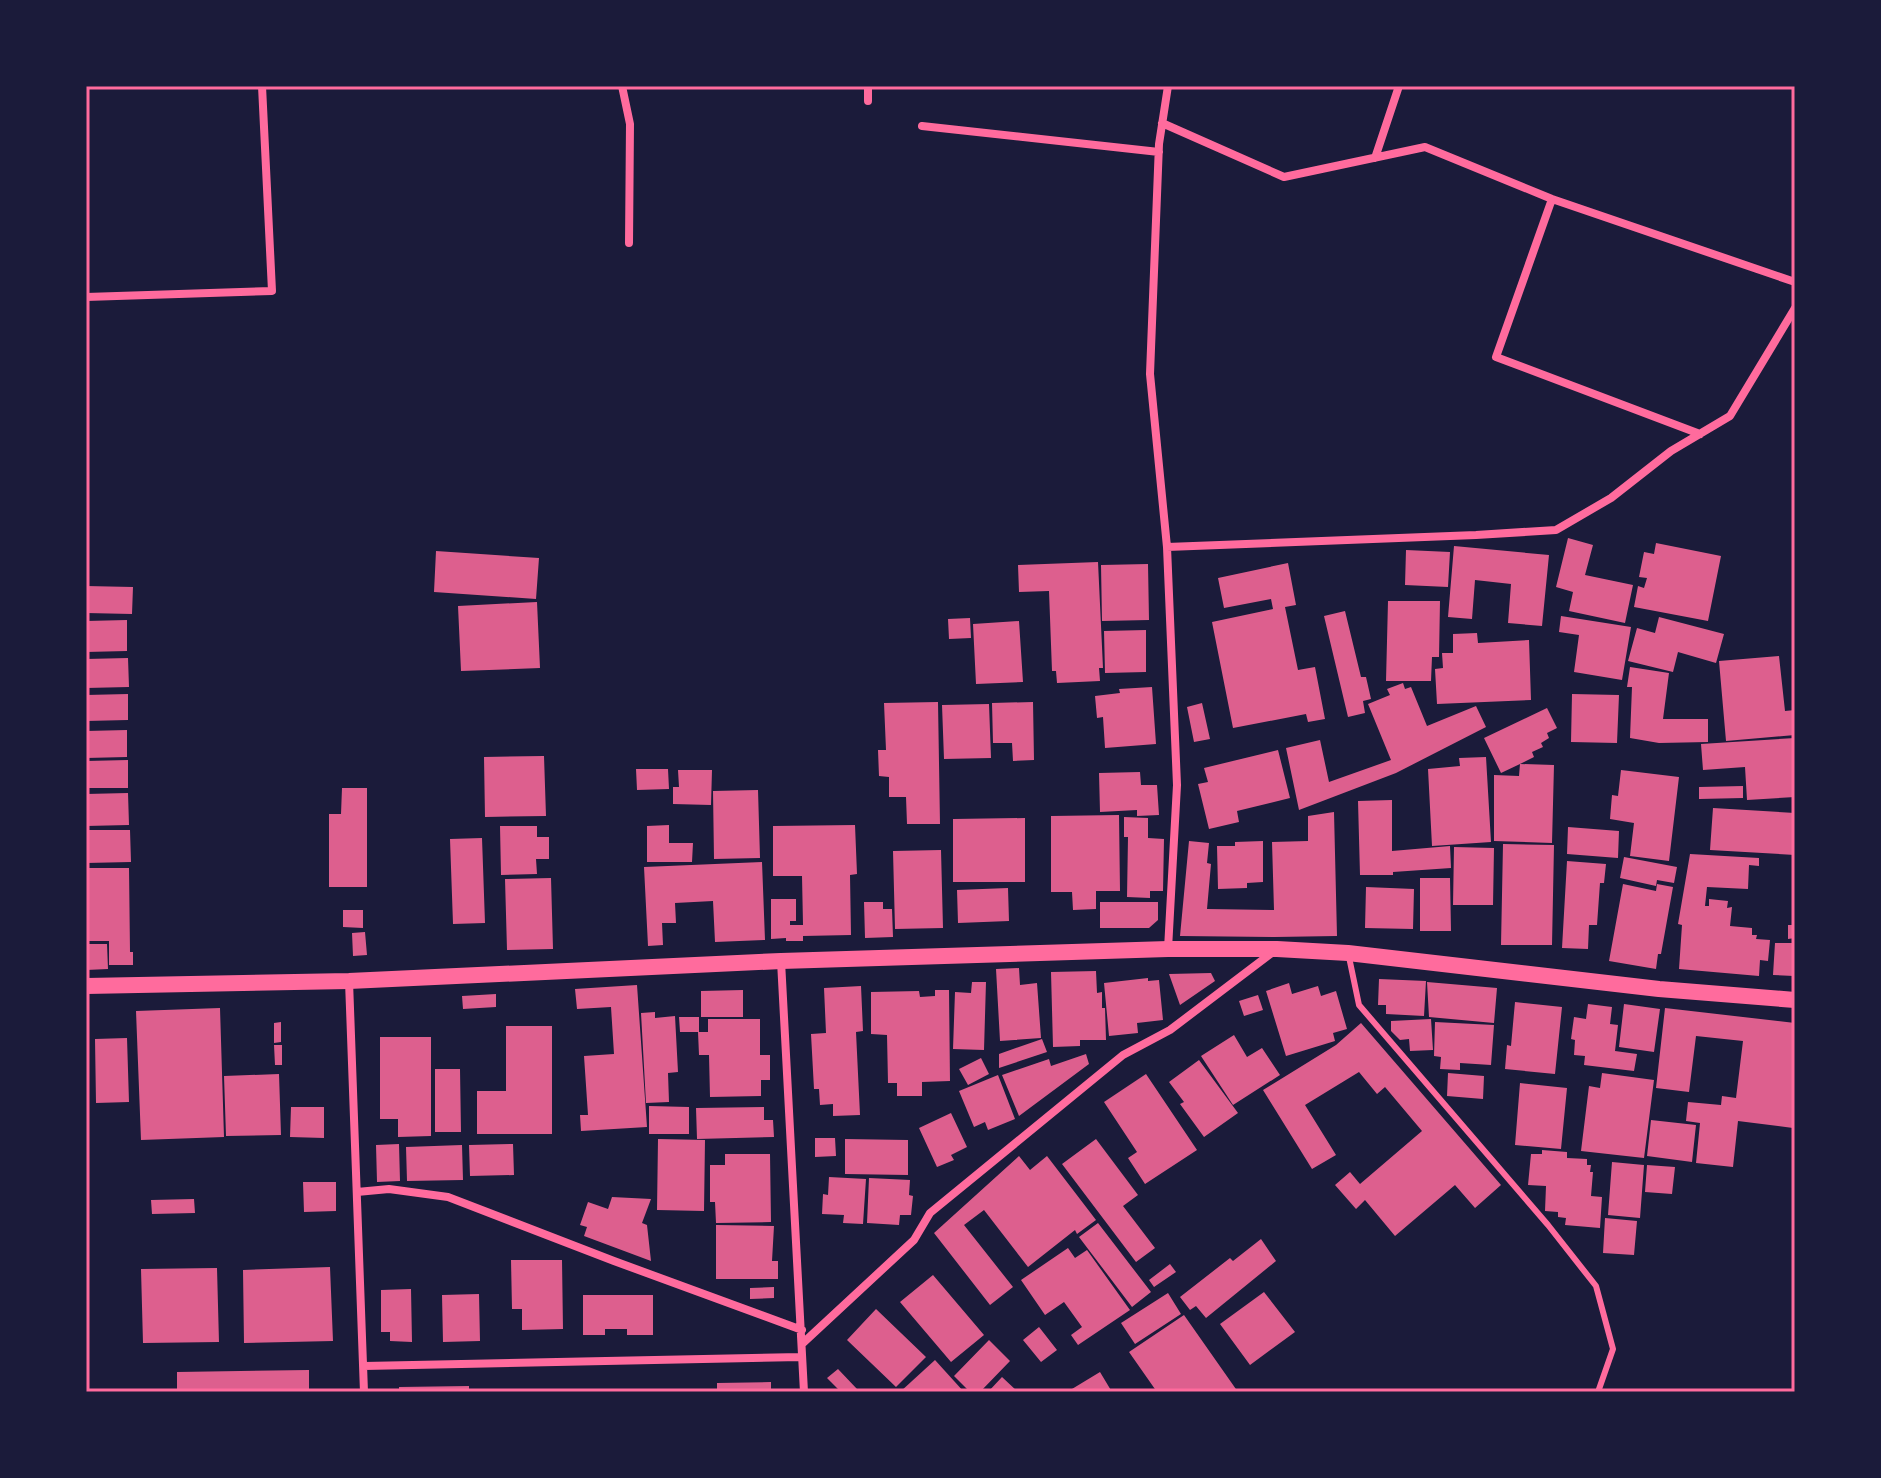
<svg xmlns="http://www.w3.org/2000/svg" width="1881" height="1478" font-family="Signika,sans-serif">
	<rect width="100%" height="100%" fill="#1b1b3a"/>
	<path fill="#dd5f8e" d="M1568 538 1593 545 1585 575 1633 585 1625 623 1569 611 1573 592 1556 587Z
		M1656 543 1721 556 1708 621 1634 607 1638 586 1644 588 1647 578 1639 577 1644 552 1654 554Z
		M1454 546 1549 555 1542 626 1508 623 1511 584 1475 580 1472 619 1448 617Z
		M1406 550 1450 552 1448 587 1405 585Z
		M436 551 539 558 536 599 434 592Z
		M1098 562 1103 668H1099L1100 681 1057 683 1056 671H1052L1049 591 1019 592 1018 565Z
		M1288 563 1296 605 1285 607 1298 670 1315 667 1325 719 1308 722 1306 714 1233 728 1212 622 1273 609 1271 599 1224 608 1218 578Z
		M1148 564 1149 620 1102 621 1101 565Z
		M86 586 133 587 132 614 86 613Z
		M1388 601H1440L1439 657H1432L1431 681H1386Z
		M537 602 540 668 461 671 458 606Z
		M1345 611 1361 677H1366L1371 699 1363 701 1365 713 1348 717 1324 616Z
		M1561 616 1631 627 1622 680 1574 672 1579 635 1559 632Z
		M1659 617 1724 634 1716 663 1678 652 1673 672 1628 661 1637 628 1655 633Z
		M970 618 971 638 949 639 948 619Z
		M127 620V651L86 652V621Z
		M1019 621 1023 682 976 684 973 624Z
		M1146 630V672L1105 673 1104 631Z
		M1477 633 1478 643 1529 640 1531 700 1437 704 1435 669 1443 668 1442 653H1453V634Z
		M1779 656 1785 711 1795 710V735L1726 741 1719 661Z
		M128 658 129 687 86 688V659Z
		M1630 667 1669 673 1663 719H1708V742L1659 743 1630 738 1632 687H1627Z
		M1403 683 1405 689 1411 687 1427 726 1476 706 1486 727 1396 773 1299 810 1286 748 1320 740 1329 782 1391 760 1368 704 1390 695 1387 689Z
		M1152 687 1156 744 1105 748 1103 717 1097 718 1095 696 1120 693 1119 689Z
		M128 694V720L86 721V695Z
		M1572 694 1619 695 1617 743 1571 742Z
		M938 702 940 824H907L906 797H889V777L879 776 878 750H886L884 703Z
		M1033 702 1034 760 1013 761 1012 743H993L992 703Z
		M1202 703 1210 739 1194 742 1187 707Z
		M989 704 991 758 944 759 942 705Z
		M1547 708 1557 728 1547 733 1549 738 1541 743 1543 747 1532 752 1534 757 1520 764 1554 765 1552 843 1494 841V775L1519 776 1520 764 1501 773 1484 738Z
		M127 730V757L86 758V731Z
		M1795 738V797L1747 800 1745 767 1703 770 1701 744Z
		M1278 750 1290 798 1237 811 1239 822 1209 829 1198 784 1208 782 1204 768Z
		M544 756 546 816 485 817 484 757Z
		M1486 757 1491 842 1432 846 1428 769 1460 766 1459 758Z
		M128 760V788H86V761Z
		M636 769H668L669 789 637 790Z
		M678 770H712L711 805 673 804V787H679Z
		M1621 770 1679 777 1669 861 1630 856 1634 823 1610 819 1612 795 1618 796Z
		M1140 772 1141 785H1157L1159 815 1137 816V810L1100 812 1099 773Z
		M1743 786V798L1699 799V787Z
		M342 788H367V887H329V814H341Z
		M758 790 760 858 714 859 713 791Z
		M128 793 129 825 86 826V794Z
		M1392 800V851L1450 846 1451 868 1393 872V875H1360L1358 801Z
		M1713 808 1795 813V855L1710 850Z
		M1334 812 1337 936 1275 937 1180 936 1189 841 1209 843 1207 863 1211 864 1207 909 1274 910 1272 842 1308 841V816Z
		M1119 815 1120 891H1096V909L1073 910 1072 892H1051V816Z
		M1124 817 1148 818V838L1164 839 1163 891H1150V898L1127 897 1128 837H1124Z
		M1025 818V882H953V819Z
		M669 825V843H693L692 862H647V826Z
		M855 825 857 874 850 875 851 935 803 936V941H786V938L771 939V899H796V921H790V925H803L802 876H773V826Z
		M500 826H537V837H549V859H536L537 874 501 875Z
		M1568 827 1619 831 1618 858 1567 854Z
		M86 830H130L131 862 86 863Z
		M482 838 485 923 453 924 450 839Z
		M1263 841V882L1247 883V888L1218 889 1217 846H1235V842Z
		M1503 844 1554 845 1552 945H1501Z
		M1454 847 1494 848 1493 905H1453Z
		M941 850 943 928 895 929 893 851Z
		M1690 854 1759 858V866L1749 865 1748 889 1707 887 1705 906H1709V899L1728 901 1727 908 1732 907 1730 926 1752 928V935H1757L1756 939 1770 940 1768 961 1760 960 1759 976 1679 969 1682 925 1678 924Z
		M1624 857 1677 867 1674 883 1657 880 1656 886 1620 878Z
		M1567 861 1606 864 1604 883H1600L1597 925H1589L1588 949 1562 948Z
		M762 862 765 940 715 942 713 901 675 903 676 923H662L663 945 648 946 644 867Z
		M86 868H129L130 952H133V965H109V941H86Z
		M551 878 553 949 507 950 505 879Z
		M1420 878H1450L1451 931H1420Z
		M1623 884 1656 891 1657 884 1673 887 1661 954H1658L1656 969 1609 961Z
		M1366 887 1414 889 1413 929 1365 928Z
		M1008 888 1009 921 958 923 957 890Z
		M864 902H883V909H892L893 937 865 938Z
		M1100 902H1158V920L1149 928H1100Z
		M343 910H363V928L343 927Z
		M1788 925H1795V938L1788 939Z
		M365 932 367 955 353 956 352 933Z
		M1775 943H1795L1794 976 1773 975Z
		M86 944H107L108 969 86 970Z
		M1019 968 1020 985 1037 983 1041 1038 1000 1041 996 969Z
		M1096 971 1097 993 1102 992V1008H1105L1106 1040H1080V1046L1053 1047 1051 972Z
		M1211 973 1215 981 1180 1005 1169 974Z
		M1148 978V981L1159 980 1163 1020 1137 1023 1138 1033 1109 1036 1104 983Z
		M1379 979 1426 981 1424 1016 1386 1014V1005H1378Z
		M972 982H986L984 1050 953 1049 955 992 971 993Z
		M1427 982 1497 988 1494 1023 1429 1017Z
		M1289 983 1292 994 1318 986 1321 996 1336 991 1347 1029 1333 1033 1335 1041 1286 1056 1266 991Z
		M637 985 647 1127 581 1131 580 1115H588L584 1056 614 1054 611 1007 577 1009 575 989Z
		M861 986 863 1031 856 1032 860 1115 833 1116V1104L820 1105 819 1089H814L811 1034 826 1033 824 988Z
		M743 990V1017H701V991Z
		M935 990H949L950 1081 922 1082V1096H897V1083H888L887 1035 871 1034V992L919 991 920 997 935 996Z
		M496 994V1007L463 1009 462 996Z
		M1258 995 1263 1010 1244 1016 1239 1001Z
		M1515 1002 1562 1007 1555 1074 1505 1069 1507 1045 1511 1046Z
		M1588 1004 1612 1007 1610 1024 1618 1025 1615 1051 1637 1054 1634 1071 1584 1065 1585 1056 1574 1055 1575 1040 1571 1039 1574 1017 1586 1019Z
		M1624 1004 1660 1009 1654 1052 1619 1047Z
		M220 1008 224 1137 141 1140 136 1011Z
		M1665 1008 1795 1023V1113L1793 1128 1738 1121 1733 1167 1696 1163 1700 1123 1686 1121 1688 1102 1721 1105 1722 1096 1736 1098 1743 1041 1696 1036 1689 1092 1656 1088Z
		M655 1012V1018L675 1016 678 1072 668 1073 669 1102 646 1103 641 1013Z
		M679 1017H699V1032H680Z
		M708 1019H760V1055H770V1080H761V1096L710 1097 709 1055H699L698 1032H708Z
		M1431 1019 1433 1050 1410 1051 1409 1039 1400 1040 1391 1031V1021Z
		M281 1022V1042L274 1043V1023Z
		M1435 1022 1494 1025 1491 1065 1460 1063V1070L1440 1069 1441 1057 1434 1056Z
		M1361 1023 1501 1185 1475 1208 1455 1185 1395 1236 1365 1200 1356 1209 1335 1185 1350 1172 1360 1184 1422 1131 1385 1087 1377 1094 1359 1072 1305 1105 1336 1155 1312 1169 1263 1090 1336 1045Z
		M506 1026H552V1134H477V1091H506Z
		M1234 1035 1247 1057 1262 1048 1280 1075 1233 1105 1201 1056Z
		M380 1037H431V1136L398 1137V1119H380Z
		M127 1038 129 1102 96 1103 95 1039Z
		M1042 1039 1047 1052 999 1068V1054Z
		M274 1045H282V1065H275Z
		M1086 1054 1089 1064 1019 1116 1002 1075 1049 1059 1051 1066Z
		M981 1058 989 1074 968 1085 959 1069Z
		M1199 1060 1238 1113 1204 1137 1180 1104 1184 1102 1169 1082Z
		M435 1069H460L461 1132H435Z
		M1448 1073 1484 1076 1483 1099 1447 1096Z
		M1602 1073 1654 1080 1644 1158 1581 1151 1589 1086 1600 1088Z
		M279 1074 281 1135 226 1136 224 1076Z
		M1146 1074 1197 1150 1145 1184 1128 1158 1137 1152 1104 1102Z
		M998 1075 1015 1119 988 1130 985 1122 974 1127 959 1091Z
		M86 1082H89V1109H86Z
		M1520 1083 1567 1088 1561 1149 1515 1145Z
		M649 1106 689 1107V1134H649Z
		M291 1107H324V1138L290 1137Z
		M764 1107V1120H773L774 1137 697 1139 696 1108Z
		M951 1113 967 1147 951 1155 954 1160 937 1167 919 1128Z
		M1651 1120 1696 1125 1692 1162 1647 1156Z
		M815 1138H835L836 1156 815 1157Z
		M658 1139 705 1140 704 1211 657 1210Z
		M845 1139 908 1140V1175L845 1174Z
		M1096 1139 1138 1195 1123 1206 1155 1248 1136 1262 1062 1164Z
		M399 1144 400 1181 377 1182 376 1145Z
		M513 1144 514 1175 470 1176 469 1145Z
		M462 1145 463 1180 407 1181 406 1147Z
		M1542 1150 1567 1152V1158L1587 1159V1165H1591L1590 1172H1593L1591 1196 1602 1197 1600 1228 1565 1225 1566 1218 1558 1217V1212L1545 1211 1546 1186 1528 1185 1531 1154H1542Z
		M725 1154H770L771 1222 716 1223 715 1202H710V1165H725Z
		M1019 1156 1030 1170 1047 1156 1096 1220 1077 1234 1075 1230 1028 1267 984 1210 964 1225 1013 1287 990 1305 934 1233Z
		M1612 1162 1644 1165 1640 1218 1608 1215Z
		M1647 1165 1675 1167 1672 1194 1645 1192Z
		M829 1177 866 1179 863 1224 843 1223 844 1215 822 1214 823 1194 828 1195Z
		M869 1178 910 1180 909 1195 913 1196 911 1215H900L899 1225 867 1223Z
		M303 1182H336V1211L304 1212Z
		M612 1197 651 1199 642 1223 647 1225 651 1261 584 1236 587 1227 580 1225 588 1202 608 1209Z
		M194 1199 195 1213 152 1214 151 1200Z
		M1605 1218 1637 1221 1634 1255 1603 1253Z
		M1098 1223 1151 1292 1132 1307 1079 1237Z
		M716 1225 774 1226 772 1261H778V1279H716Z
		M1261 1239 1276 1261 1206 1318 1196 1306 1190 1310 1180 1297 1230 1258 1233 1261Z
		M1068 1248 1075 1258 1087 1250 1130 1310 1078 1345 1071 1335 1082 1327 1064 1302 1045 1315 1021 1280Z
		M511 1260H562L563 1329 522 1330V1309H512Z
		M1170 1264 1176 1272 1154 1287 1149 1280Z
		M330 1267 333 1341 244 1343 243 1270Z
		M217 1268 219 1342 143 1343 141 1269Z
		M933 1275 984 1335 951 1362 900 1302Z
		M774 1287V1298L750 1299V1288Z
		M411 1289 412 1342 390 1341V1332H381V1290Z
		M1264 1292 1295 1332 1250 1365 1220 1324Z
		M1168 1293 1181 1314 1135 1344 1121 1323Z
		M479 1294 480 1341 443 1342 442 1295Z
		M583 1295H653V1335H627V1329H605V1335H583Z
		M876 1309 926 1357 896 1387 847 1340Z
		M1184 1315 1238 1392H1157L1129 1352Z
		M1039 1327 1057 1350 1041 1362 1023 1340Z
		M989 1340 1010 1361 980 1392H970L954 1376Z
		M935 1360 964 1392H900Z
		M838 1369 857 1389 855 1392H841L827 1378Z
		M309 1370V1392H177V1372Z
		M1100 1372 1112 1392H1067Z
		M1002 1377 1018 1392H988Z
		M771 1382V1392H717V1383Z
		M469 1386V1392H399V1387Z"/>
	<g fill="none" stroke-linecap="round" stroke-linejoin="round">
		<path stroke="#ff6b9d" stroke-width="6" d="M1349 957 1359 1005 1548 1225 1596 1286 1613 1349 1598 1392"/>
		<path stroke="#ff6b9d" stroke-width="8" d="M622 86 630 124 629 243
			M1168 86 1159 144 1150 374 1167 547 1177 785 1168 949
			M868 101V86
			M1162 123 1284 177 1425 147 1552 199 1795 282
			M922 126 1159 152
			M1375 158 1399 86
			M1552 199 1496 357 1700 434
			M86 297 272 291 262 86
			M1167 547 1476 535 1556 530 1611 498 1671 451 1730 416 1795 308
			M781 961 804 1392
			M349 981 364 1392
			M357 1192 389 1189 448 1197 614 1261 802 1330
			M803 1343 914 1240 930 1213 1123 1055 1170 1030 1273 952
			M364 1366 801 1357"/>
		<path stroke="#ff6b9d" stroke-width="16" d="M86 986 349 981 781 961 1168 949H1277L1348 953 1659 989 1795 1000"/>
	</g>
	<rect width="1881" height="1478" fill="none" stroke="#1b1b3a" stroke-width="176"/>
	<rect x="88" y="88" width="1705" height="1302" fill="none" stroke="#ff6b9d" stroke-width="3"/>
</svg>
